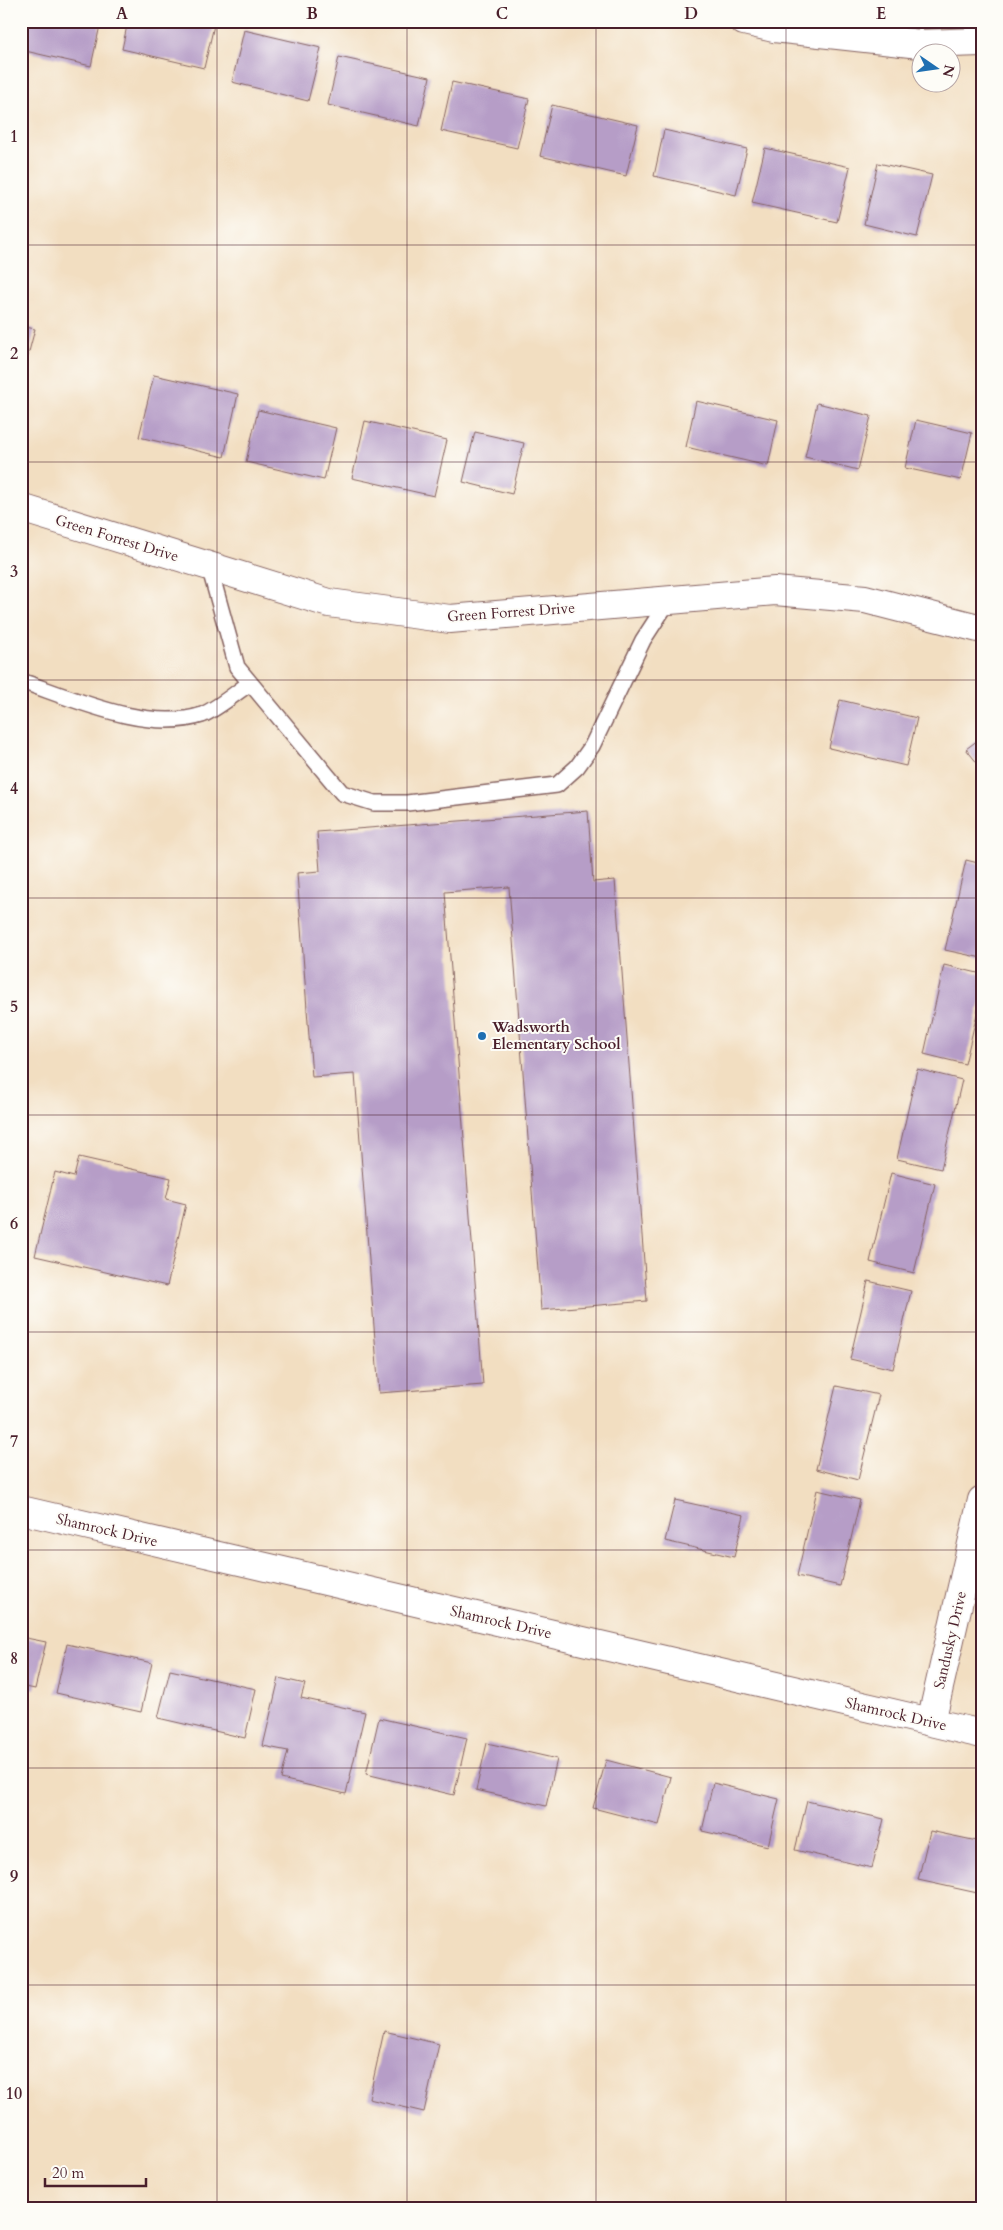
<svg xmlns="http://www.w3.org/2000/svg" width="1003" height="2230" font-family="Cardo,serif">
	<rect width="100%" height="100%" fill="#fdfcf7"/>
	<filter id="ink" filterUnits="userSpaceOnUse"><feTurbulence type="fractalNoise" baseFrequency=".02" numOctaves="2"/><feDisplacementMap in="SourceGraphic" scale="10" xChannelSelector="R" yChannelSelector="G"/><feConvolveMatrix kernelMatrix="1 2 1 2 8 2 1 2 1" color-interpolation-filters="sRGB"/></filter>
	<filter id="wash" filterUnits="userSpaceOnUse"><feTurbulence type="fractalNoise" baseFrequency=".0096" numOctaves="4" result="noise"/><feDisplacementMap in="SourceGraphic" scale="20" xChannelSelector="R" yChannelSelector="G"/><feGaussianBlur stdDeviation="1.12" result="paint"/><feColorMatrix in="noise" values="0 0 0 0 0 0 0 0 0 0 0 0 0 0 0 0 0 1.4 0 .05"/><feComposite in="paint" operator="in"/></filter>
	<g filter="url(#wash)">
		<rect width="100%" height="100%" fill="#f2dec1"/>
		<g id="blocks">
			<path fill="#b69dc7" d="M21 21H101L91 66 21 50Z
				M128 21H215L204 68 122 49Z
				M244 30 321 48 308 101 232 82Z
				M339 57 430 77 419 126 328 105Z
				M452 82 529 99 517 148 441 131Z
				M552 105 638 125 626 176 540 156Z
				M664 130 747 149 736 195 654 176Z
				M765 148 850 167 837 222 752 203Z
				M878 163 932 175 917 237 864 224Z
				M21 326 35 329 22 378H21Z
				M154 375 238 394 224 457 139 437Z
				M696 401 778 420 768 466 686 447Z
				M817 403 871 416 858 470 805 457Z
				M258 410 336 428 324 480 246 462Z
				M916 420 972 433 961 480 905 468Z
				M365 421 447 440 434 496 352 478Z
				M475 432 524 443 512 494 463 482Z
				M840 700 917 718 906 766 829 748Z
				M982 737V769L966 749Z
				M588 811 593 882 615 880 647 1301 541 1310 509 887 445 892 483 1385 379 1393 355 1074 312 1077 297 873 320 871 317 832Z
				M966 860 982 864V958L945 950Z
				M944 965 982 974V993L965 1064 924 1054Z
				M917 1069 962 1080 941 1169 897 1159Z
				M79 1157 171 1178 166 1199 186 1204 167 1286 35 1256 55 1172 74 1177Z
				M891 1173 935 1184 914 1273 870 1262Z
				M868 1281 911 1291 893 1369 850 1359Z
				M836 1386 879 1395 858 1480 816 1469Z
				M817 1490 860 1500 840 1586 797 1576Z
				M675 1500 744 1515 734 1557 665 1541Z
				M21 1637 46 1642 35 1689 21 1686Z
				M67 1644 152 1663 141 1712 56 1693Z
				M170 1670 256 1689 245 1738 158 1718Z
				M279 1678 305 1684 301 1698 365 1712 346 1794 281 1779 288 1751 263 1746Z
				M379 1718 467 1738 454 1795 366 1774Z
				M487 1743 557 1759 546 1806 476 1790Z
				M606 1760 671 1777 659 1825 593 1808Z
				M713 1783 779 1799 768 1846 702 1831Z
				M807 1801 884 1819 872 1868 795 1850Z
				M930 1831 982 1842V1894L918 1880Z
				M384 2031 439 2044 424 2112 369 2099Z"/>
		</g>
	</g>
	<g filter="url(#ink)">
		<use href="#blocks" fill-opacity="0" stroke="#856260" stroke-width="1"/>
		<g fill="none" stroke-linecap="round" stroke-linejoin="round">
			<g stroke="#856260" stroke-width="18">
				<path id="service" d="M209 566 237 667 342 793 374 803H407L557 785 577 767 592 746 643 640 669 600
					M21 681C74 699 148 733 202 715 217 709 237 692 250 683"/>
			</g>
			<g stroke="#856260" stroke-width="30">
				<path id="minor" d="M744 21 774 28 920 44 982 42
					M21 508 329 603 450 619 775 591 865 599 982 629
					M21 1510 982 1734
					M931 1722 982 1500"/>
			</g>
			<use href="#service" stroke="#fff" stroke-width="15"/>
			<use href="#minor" stroke="#fff" stroke-width="28"/>
		</g>
	</g>
	<path fill="none" stroke="#4a1f2b" stroke-width="1" stroke-opacity="0.55" d="M217 21V2209M407 21V2209M596 21V2209M786 21V2209M21 245H982M21 462H982M21 680H982M21 898H982M21 1115H982M21 1332H982M21 1550H982M21 1768H982M21 1985H982"/>
	<circle fill="#1f6fb2" stroke="#fdfcf7" stroke-width="2" cx="482" cy="1036" r="5"/>
	<g text-anchor="middle" stroke-width="4" stroke-linejoin="round" paint-order="stroke">
		<g font-size="15" fill="#4a1f2b" stroke="#fdfcf7">
			<text transform="translate(117 538) rotate(17)" y="5">Green Forrest Drive</text>
			<text transform="translate(511 612) rotate(-4)" y="5">Green Forrest Drive</text>
			<text transform="translate(107 1530) rotate(13)" y="5">Shamrock Drive</text>
			<text transform="translate(501 1622) rotate(13)" y="5">Shamrock Drive</text>
			<text transform="translate(950 1640) rotate(-77)" y="5">Sandusky Drive</text>
			<text transform="translate(896 1714) rotate(13)" y="5">Shamrock Drive</text>
		</g>
		<g font-size="15" font-weight="bold" fill="#4a1f2b" stroke="#fdfcf7" text-anchor="start">
			<text x="492" y="1032">Wadsworth<tspan x="492" dy="17">Elementary School</tspan></text>
		</g>
	</g>
	<rect width="1003" height="2230" fill="none" stroke="#fdfcf7" stroke-width="55"/>
	<g transform="translate(936 68) rotate(103)"><circle r="24" fill="#fdfcf7" stroke="#b5a4a5"/>
	<path d="M0-4L9 19L0 12L-9 19Z" fill="#1f6fb2"/>
	<text y="-8" font-size="14" font-weight="bold" text-anchor="middle" fill="#4a1f2b">N</text>
	</g>
	<path d="M45 2178v8h101v-8" fill="none" stroke="#4a1f2b" stroke-width="2.5"/>
	<text x="52" y="2178" font-size="15" fill="#4a1f2b" stroke="#fdfcf7" stroke-width="4" paint-order="stroke">20 m</text>
	<rect x="28" y="28" width="948" height="2174" fill="none" stroke="#4a1f2b" stroke-width="2"/>
	<g font-size="16" text-anchor="middle" font-weight="bold" fill="#4a1f2b">
		<text x="122" y="19">A</text>
		<text x="312" y="19">B</text>
		<text x="502" y="19">C</text>
		<text x="691" y="19">D</text>
		<text x="881" y="19">E</text>
		<text x="14" y="142">1</text>
		<text x="14" y="359">2</text>
		<text x="14" y="577">3</text>
		<text x="14" y="794">4</text>
		<text x="14" y="1012">5</text>
		<text x="14" y="1229">6</text>
		<text x="14" y="1447">7</text>
		<text x="14" y="1664">8</text>
		<text x="14" y="1882">9</text>
		<text x="14" y="2099">10</text>
	</g>
</svg>
